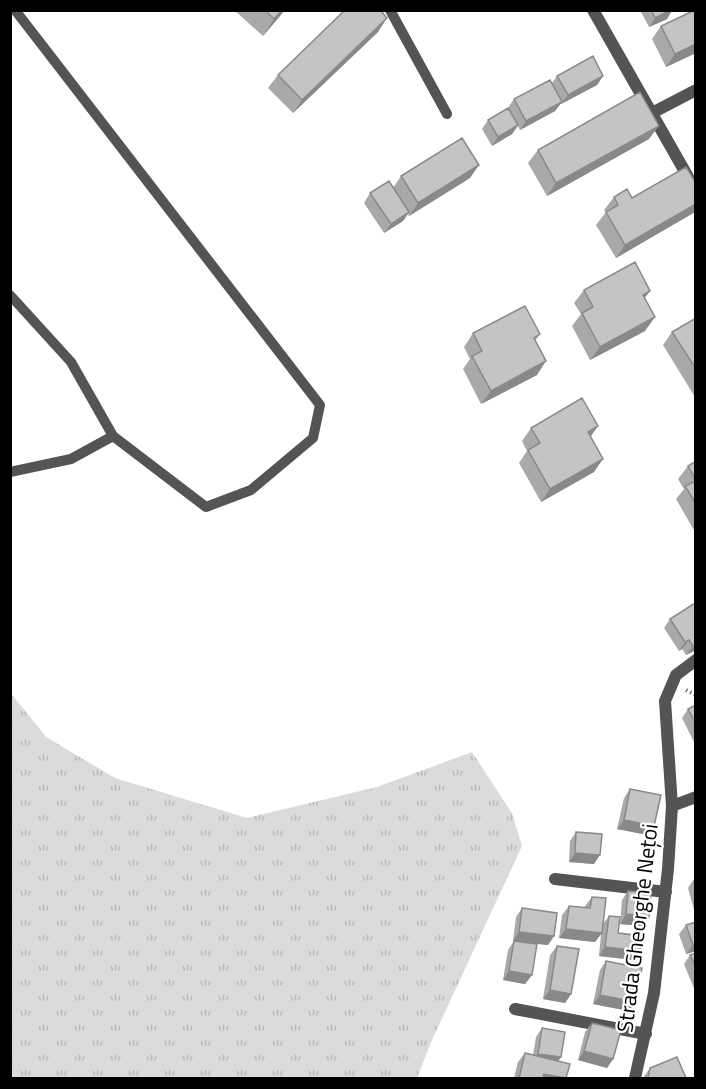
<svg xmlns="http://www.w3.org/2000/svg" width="706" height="1089" font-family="'Titillium Web',sans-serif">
	<defs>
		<pattern id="grass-tufts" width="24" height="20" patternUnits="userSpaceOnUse" patternTransform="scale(1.5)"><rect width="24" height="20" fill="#dbdbdb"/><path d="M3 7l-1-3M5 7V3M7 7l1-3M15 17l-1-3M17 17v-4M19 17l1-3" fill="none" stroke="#bababa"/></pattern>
	</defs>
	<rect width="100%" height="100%" fill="#fff"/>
	<path fill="url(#grass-tufts)" d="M10 692 46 737 115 778 247 818 377 787 472 752 512 813 522 846 432 1040 417 1078H11Z"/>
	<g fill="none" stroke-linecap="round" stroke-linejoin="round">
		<path stroke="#767676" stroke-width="4" stroke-dasharray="1.5 3" stroke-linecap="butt" d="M686 690 696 695"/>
		<path stroke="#545454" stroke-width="10" d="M390 10 447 114
			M10 295 71 362 113 436
			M10 472 71 459 113 436 206 507 251 490 313 438 320 405 15 10"/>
		<path stroke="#545454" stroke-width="12" d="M593 10 696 191
			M650 114 696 90
			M672 806 696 797
			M555 879 666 892
			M515 1009 646 1034
			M635 1078 654 993 668 869 672 806 665 701 676 675 696 660"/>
	</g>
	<path fill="#a9a9a9" d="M234 10H285L263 36Z
		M640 10H672L667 19 649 27Z
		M661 26 696 53 666 67 652 39Z
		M378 32 293 113 268 88 278 75Z
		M557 76H603L597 85 561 104V103L555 111 520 130 518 126 512 134 492 146 482 129 488 120 508 108 514 99 552 83Z
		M649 139 547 196 528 163 538 150Z
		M401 176 470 178 409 216 408 214 403 221 384 233 364 203 370 193 393 188Z
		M614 197 632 198 695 212 616 258 596 225 606 212 604 210Z
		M584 290 650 291 644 298 645 331 590 360 572 326 581 314 574 303Z
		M696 318V397H695L663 345 672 332Z
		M473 333 540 334 535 341 537 375 481 404 463 369 470 359 464 347Z
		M531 428 591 437 594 472 541 502 519 463 527 451 522 441Z
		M696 461V532H695L676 499 684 489 678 479 688 466Z
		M695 603 696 650 686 655 682 649 679 651 664 628 670 619Z
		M696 705V746L682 718 688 709Z
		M630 789 654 826 648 835 617 829 624 798Z
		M576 832 594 864 569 862 570 841Z
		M694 879H696V910H694L688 888Z
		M628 891 643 926 620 924 622 900Z
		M592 897 603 924 609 916 634 960 599 956 601 934 595 942 559 938 562 915 569 906 585 908V906Z
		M522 908 554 936 548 945 527 943 532 975 525 984 503 980 508 950 514 941H513L516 917Z
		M686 925 696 951 686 954 679 934Z
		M557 946 571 994 565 1003 543 999 550 955Z
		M696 953V991H695L684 964 690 955Z
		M606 961 635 1002 629 1011 593 1004 600 970Z
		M592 1023 613 1059 607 1068 578 1060 585 1032Z
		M542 1028 566 1078H514L518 1062 525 1053 533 1055 536 1037Z
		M650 1068 686 1078H643Z"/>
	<path fill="#898989" d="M282 10H285L263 36 274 19Z
		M671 10H672L667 19 649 27 655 18Z
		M387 18 378 32 293 113 302 100Z
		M696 44V53L666 67 675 54Z
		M603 76 597 85 561 104 568 95Z
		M562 102 555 111 520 130 526 121Z
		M518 125 512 134 492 146 498 137Z
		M659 126 649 139 547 196 556 183Z
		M479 165 470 178 409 216 418 203Z
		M696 204 695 212 616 258 625 245Z
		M409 212 403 221 384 233 391 224Z
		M650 291 640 304 643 295Z
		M655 317 645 331 590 360 600 347Z
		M546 361 537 375 481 404 491 391Z
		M598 426 589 439 588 432Z
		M603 459 594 472 541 502 550 489Z
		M689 640 682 649 679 651 685 642Z
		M696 644V650L686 655 693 646Z
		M624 820 654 826 648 835 617 829Z
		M575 853 600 855 594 864 569 862Z
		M626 914 649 917 643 926 620 924Z
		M566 929 602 933 595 942 559 938Z
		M519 932 554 936 548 945 513 941Z
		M696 944V951L686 954 693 945Z
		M605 947 640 951 634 960 599 956Z
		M509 971 532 975 525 984 503 980Z
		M550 990 571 994 565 1003 543 999Z
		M600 995 635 1002 629 1011 593 1004Z
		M584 1051 613 1059 607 1068 578 1060Z
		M538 1054 561 1057 555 1066 532 1063Z
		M544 1074 564 1078H540Z"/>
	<path fill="#c4c4c4" stroke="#898989" stroke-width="1.5" d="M265 10H282L274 19Z
		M345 10H380L387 18 302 100 278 75Z
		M651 10H671L655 18Z
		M695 10 696 44 675 54 661 26Z
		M593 56 603 76 568 95 557 76Z
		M550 80 562 102 526 121 514 99Z
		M640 92 659 126 556 183 538 150Z
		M508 108 518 125 498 137 488 120Z
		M462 138 479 165 418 203 401 176Z
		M686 167 696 183V204L625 245 606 212 618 205 614 197 627 189 632 198Z
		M389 181 409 212 391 224 370 193Z
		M635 262 650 291 643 295 655 317 600 347 582 313 593 307 584 290Z
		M525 306 540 334 534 338 546 361 491 391 472 356 482 351 473 333Z
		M696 318V369L672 332Z
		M582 398 598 426 588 432 603 459 550 489 528 450 540 443 531 428Z
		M696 461V480L688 466Z
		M696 481V504L685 486Z
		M695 603 696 644 693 646 689 640 685 642 670 619Z
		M696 705V724L688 709Z
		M630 789 661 795 654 826 624 820Z
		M576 832 602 834 600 855 575 853Z
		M628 891 651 893 649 917 626 914Z
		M592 897 606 898 602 933 566 929 569 906 590 908Z
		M522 908 557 913 554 936 519 932Z
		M609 916 620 917 618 933 642 936 640 951 605 947Z
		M696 922V944L693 945 686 925Z
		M514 941 537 944 532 975 509 971Z
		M557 946 579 949 571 994 550 990Z
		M696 953V967L690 955Z
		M606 961 642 968 635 1002 600 995Z
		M592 1023 621 1030 613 1059 584 1051Z
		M542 1028 565 1032 561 1057 538 1054Z
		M525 1053 570 1064 566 1078 544 1074 543 1078H519Z
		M677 1057 686 1078H648L650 1068Z"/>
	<g text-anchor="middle" stroke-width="4.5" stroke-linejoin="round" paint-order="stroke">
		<g font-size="22" fill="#000" stroke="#fff">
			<text transform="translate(637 928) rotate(-83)" y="8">Strada Gheorghe Nețoi</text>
		</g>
	</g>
	<rect width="706" height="1089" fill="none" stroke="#000000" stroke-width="24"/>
</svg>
